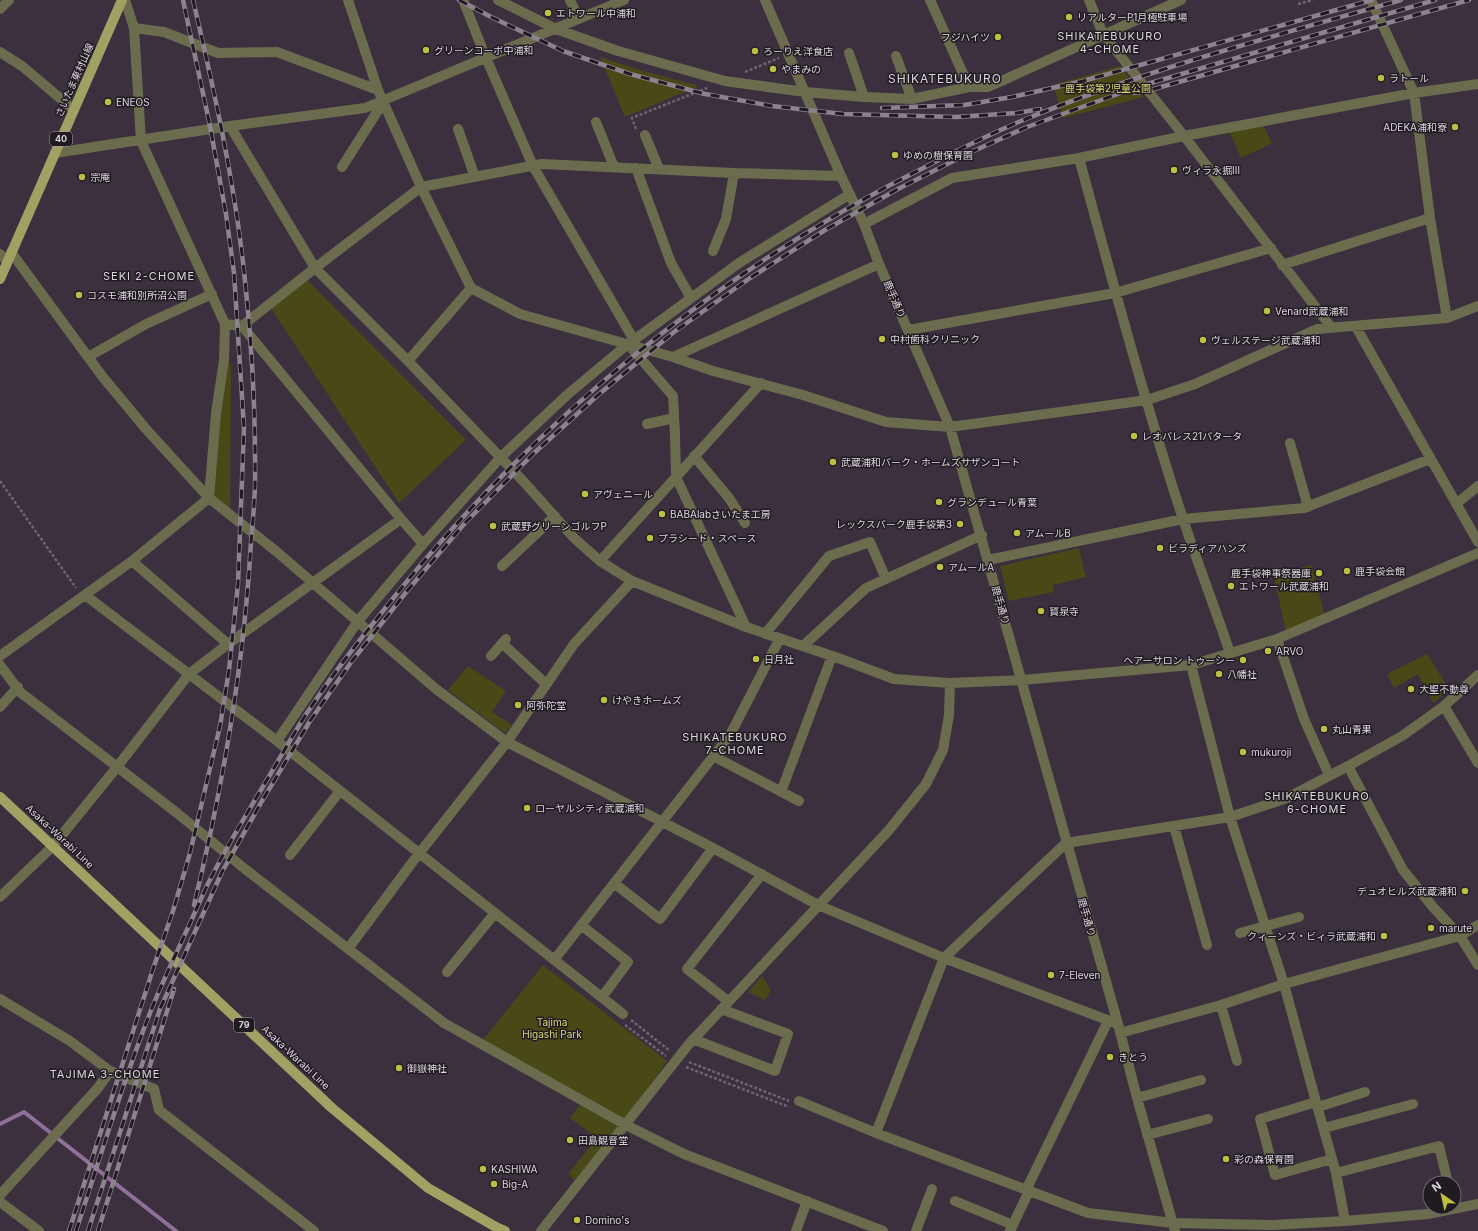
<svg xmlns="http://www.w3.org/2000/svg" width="1478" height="1231" font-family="Inter,'Noto Sans JP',sans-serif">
	<rect width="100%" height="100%" fill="#3c303f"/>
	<path fill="#484916" d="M600 57 643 71 699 86 625 117Z
		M1120 66 1144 97 1063 118 1053 85Z
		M1263 125 1272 143 1241 158 1229 131Z
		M306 279 466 440 399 503 271 308Z
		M226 364H231L230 511 212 497Z
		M1079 548 1086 577 1053 585 1054 592 1009 601 1000 566Z
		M1311 565 1325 616 1286 633 1274 576Z
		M1427 654 1449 689 1433 703 1418 674 1394 688 1387 674Z
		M468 666 506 691 492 712 512 725 505 733 448 690Z
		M543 965 667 1061 625 1121 483 1040Z
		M762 976 771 990 765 1000 748 992Z
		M581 1104 619 1126 575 1180 568 1174 597 1138 570 1118Z"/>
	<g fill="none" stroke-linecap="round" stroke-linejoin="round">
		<path stroke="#907098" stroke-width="4" d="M0 1124 24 1112 176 1231"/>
		<path stroke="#6f6472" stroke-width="2.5" stroke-dasharray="3 2" stroke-linecap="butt" d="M1298 4 1313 0
			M745 72 779 58
			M636 129 632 118 707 88
			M0 481 76 588
			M631 1020 670 1051
			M625 1025 666 1056
			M689 1062 789 1101
			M686 1067 789 1107"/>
		<path stroke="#6b6c4e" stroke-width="10" d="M125 0 134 28 141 141 225 324 242 326 401 519 423 544
			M348 0 378 90 421 187 471 288 520 314 673 357 713 371 803 395 886 422 950 427 1147 400 1195 384 1317 329 1447 318 1478 306
			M463 0 486 58 533 166 634 340 628 344 673 396 675 435 676 477 746 627
			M498 0 556 29 618 51 725 81 805 92 864 97 912 99 969 87H988L1181 0
			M570 0 579 19
			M765 0 841 176 864 224 879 264 950 427 1118 1024 1137 1098 1175 1231
			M930 0 969 87
			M1089 0 1103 34 1184 136 1331 327
			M1371 0 1414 93 1430 218 1447 318
			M0 9 9 0
			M134 28 164 32 218 53 277 52 378 90
			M0 52 22 66 74 110
			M849 53 864 97
			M896 56 912 99
			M596 122 614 167
			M230 126 315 268 408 361 524 482 574 538 600 561 632 581 746 627 841 659 894 679 950 683 1022 680 1191 665 1277 639 1478 553
			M458 129 475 177
			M645 135 659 169
			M55 153 230 126 365 108 624 0
			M1079 158C1112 279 1144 400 1183 519 1198 564 1215 608 1230 653
			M342 167 384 101
			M636 168 671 263 691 298
			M864 224 952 178 1079 158 1184 136 1414 93 1478 84
			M713 251 726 219 734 173
			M11 252 102 376 146 429 209 498 277 552 436 689 507 742 713 848 818 905 944 958 1118 1024
			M0 254 7 261
			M1282 265 1430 218
			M242 326 315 268 421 187 542 164 734 173 841 176
			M1356 327 1478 542
			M908 330 1115 293 1271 248
			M634 340 739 263 850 194
			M88 357 146 324 212 294
			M673 357 879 264
			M408 361 471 288
			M647 424 674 418
			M1290 443 1308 507
			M694 456 729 498 745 523
			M1456 504 1478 486
			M988 560 1183 519 1304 508 1430 459
			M132 561 228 644
			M600 561 761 383
			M502 566 555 516
			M85 595 277 741 623 1014
			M765 634 829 556 870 542 886 579
			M1277 639 1304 719 1329 775
			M502 643 546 684
			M803 646 866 588 982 535
			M0 656 132 561 209 498 216 413 224 360 225 324
			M491 656 506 639
			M0 665 20 692 177 813 245 869 444 1023 626 1125 684 1154 883 1231
			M1191 665 1230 817 1284 984 1316 1102 1336 1173 1345 1221
			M1444 706 1478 763
			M0 707 18 687
			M277 741 358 621 423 544 501 457 567 395 628 344
			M713 756 799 801
			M1348 766 1403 870 1433 907 1460 936 1478 965
			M781 792 832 656
			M1174 826 1207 945
			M290 855 340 791
			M614 883 660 919 713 848
			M0 897 53 846 117 767 189 674 228 644 401 519
			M581 925 628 962 602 997
			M1240 933 1299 917
			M348 949 414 860 507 742 574 644 632 581
			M554 960 730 735 780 638
			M447 972 495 913
			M0 999 70 1041 110 1071 154 1089 159 1110 314 1231
			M728 1001 687 969 762 874
			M1221 1005 1237 1061
			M1120 1033 1221 1005 1284 984 1460 936 1478 925
			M693 1039 775 1071 788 1034 721 1009
			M1137 1098 1201 1080
			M799 1101 876 1133 1088 1213 1173 1223 1273 1225 1345 1221 1428 1214 1478 1204
			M1316 1102 1260 1119 1275 1175 1332 1159
			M1318 1107 1365 1092
			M1324 1128 1413 1104
			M876 1133 944 958 1066 843 1230 817 1287 798 1348 766 1402 736 1444 706 1478 675
			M1147 1135 1208 1119
			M1336 1173 1439 1146 1448 1183
			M0 1195 98 1088 110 1071
			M955 1201 1013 1225
			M0 1202 39 1231
			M541 1231 689 1044 889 830 926 784 943 750 949 715 950 683
			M796 1231 807 1201
			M916 1231 932 1189
			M1010 1231 1028 1193V1186L1108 1021"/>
		<path stroke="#a0a263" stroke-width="10" d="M0 279 122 0
			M0 797 332 1108 428 1188 496 1227 505 1231"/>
		<g stroke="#8d838f" stroke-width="4.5">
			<path id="rail" d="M193 0C214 90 234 179 244 271 252 343 256 415 255 487 254 506 253 524 251 542 244 665 223 786 194 905
				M459 0 491 17 563 51 630 74 705 94 772 106 843 114 956 117 1017 113 1040 109
				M1135 93 1147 91 1469 0
				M882 108 964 105 1012 97 1083 81 1372 0
				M69 1231 153 969 173 911 190 853 220 726 229 670 238 584 244 428 234 273 226 214 210 126 183 0
				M76 1231C100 1158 122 1084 150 1013 157 995 165 978 173 960 184 937 194 914 205 890 224 850 248 812 271 773 282 754 293 735 305 716 328 681 353 648 379 616 528 426 715 271 931 164 962 148 994 132 1026 119 1148 69 1275 36 1401 0
				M88 1231 160 1009 222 872 262 801 310 721 352 661 407 591 465 523 533 454 598 395 674 332 750 278 825 230 898 189 967 154 1027 127 1137 87 1435 0
				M98 1231 174 989"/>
		</g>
		<use href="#rail" stroke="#201a21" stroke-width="3" stroke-dasharray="9" stroke-linecap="butt"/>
	</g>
	<g fill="#bcbf43" stroke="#201a21" stroke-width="1.5">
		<circle cx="548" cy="13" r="4"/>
		<circle cx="1069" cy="17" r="4"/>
		<circle cx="998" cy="37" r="4"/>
		<circle cx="426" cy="50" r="4"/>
		<circle cx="755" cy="51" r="4"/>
		<circle cx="773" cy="69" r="4"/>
		<circle cx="1381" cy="78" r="4"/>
		<circle cx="108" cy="102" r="4"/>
		<circle cx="1455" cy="127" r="4"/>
		<circle cx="895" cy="155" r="4"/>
		<circle cx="1174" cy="170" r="4"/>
		<circle cx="82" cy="177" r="4"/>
		<circle cx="79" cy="295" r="4"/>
		<circle cx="1267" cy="311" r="4"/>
		<circle cx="882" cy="339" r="4"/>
		<circle cx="1203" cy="340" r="4"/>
		<circle cx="1134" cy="436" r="4"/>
		<circle cx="833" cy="462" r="4"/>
		<circle cx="585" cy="494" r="4"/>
		<circle cx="939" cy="502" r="4"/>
		<circle cx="662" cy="514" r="4"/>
		<circle cx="960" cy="524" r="4"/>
		<circle cx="493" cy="526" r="4"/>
		<circle cx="1017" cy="533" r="4"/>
		<circle cx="650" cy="538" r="4"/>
		<circle cx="1160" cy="548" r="4"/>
		<circle cx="940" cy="567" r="4"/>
		<circle cx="1347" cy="571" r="4"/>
		<circle cx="1319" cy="573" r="4"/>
		<circle cx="1231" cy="586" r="4"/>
		<circle cx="1041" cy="611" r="4"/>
		<circle cx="1268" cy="651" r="4"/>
		<circle cx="756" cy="659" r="4"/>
		<circle cx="1243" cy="660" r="4"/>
		<circle cx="1219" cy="674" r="4"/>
		<circle cx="1411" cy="689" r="4"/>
		<circle cx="604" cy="700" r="4"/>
		<circle cx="518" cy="705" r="4"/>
		<circle cx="1324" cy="729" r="4"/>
		<circle cx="1243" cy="752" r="4"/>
		<circle cx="527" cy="808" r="4"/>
		<circle cx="1465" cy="891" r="4"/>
		<circle cx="1431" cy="928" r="4"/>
		<circle cx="1384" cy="936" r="4"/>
		<circle cx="1051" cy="975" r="4"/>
		<circle cx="1110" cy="1057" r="4"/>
		<circle cx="399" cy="1068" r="4"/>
		<circle cx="570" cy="1140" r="4"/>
		<circle cx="1226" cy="1159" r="4"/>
		<circle cx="483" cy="1169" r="4"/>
		<circle cx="494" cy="1184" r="4"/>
		<circle cx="577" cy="1220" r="4"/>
	</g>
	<g text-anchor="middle" stroke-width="3" stroke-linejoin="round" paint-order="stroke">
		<g fill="#201a21" stroke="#a49da6" stroke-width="1">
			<rect x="50" y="132" width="22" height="14" rx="3"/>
			<rect x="234" y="1018" width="20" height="14" rx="3"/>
		</g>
		<g font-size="9" font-weight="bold" fill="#ddd5df">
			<text x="61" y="142">40</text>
			<text x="244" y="1028">79</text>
		</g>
		<g font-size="10" fill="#ddd5df" stroke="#201a21" text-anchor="start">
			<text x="556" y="17">エトワール中浦和</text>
			<text x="1077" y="21">リアルターP1月極駐車場</text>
			<text x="990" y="41" text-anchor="end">フジハイツ</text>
			<text x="434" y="54">グリーンコーポ中浦和</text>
			<text x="763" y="55">ろーりえ洋食店</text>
			<text x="781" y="73">やまみの</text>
			<text x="1389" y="82">ラトール</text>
			<text x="116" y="106">ENEOS</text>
			<text x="1447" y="131" text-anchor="end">ADEKA浦和寮</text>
			<text x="903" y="159">ゆめの樹保育園</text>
			<text x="1182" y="174">ヴィラ永掘Ⅲ</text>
			<text x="90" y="181">宗庵</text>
			<text x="87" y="299">コスモ浦和別所沼公園</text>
			<text x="1275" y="315">Venard武蔵浦和</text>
			<text x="890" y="343">中村歯科クリニック</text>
			<text x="1211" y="344">ヴェルステージ武蔵浦和</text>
			<text x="1142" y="440">レオパレス21パタータ</text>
			<text x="841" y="466">武蔵浦和パーク・ホームズサザンコート</text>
			<text x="593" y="498">アヴェニール</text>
			<text x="947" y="506">グランデュール青葉</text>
			<text x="670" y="518">BABAlabさいたま工房</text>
			<text x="952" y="528" text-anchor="end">レックスパーク鹿手袋第3</text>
			<text x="501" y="530">武蔵野グリーンゴルフP</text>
			<text x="1025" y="537">アムールB</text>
			<text x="658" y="542">プラシード・スペース</text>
			<text x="1168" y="552">ビラディアハンズ</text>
			<text x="948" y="571">アムールA</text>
			<text x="1355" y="575">鹿手袋会館</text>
			<text x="1311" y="577" text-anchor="end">鹿手袋神事祭器庫</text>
			<text x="1239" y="590">エトワール武蔵浦和</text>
			<text x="1049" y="615">寳泉寺</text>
			<text x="1276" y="655">ARVO</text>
			<text x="764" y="663">日月社</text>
			<text x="1235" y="664" text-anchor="end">ヘアーサロン トゥーシー</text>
			<text x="1227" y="678">八幡社</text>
			<text x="1419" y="693">大聖不動尊</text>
			<text x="612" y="704">けやきホームズ</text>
			<text x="526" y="709">阿弥陀堂</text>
			<text x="1332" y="733">丸山青果</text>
			<text x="1251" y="756">mukuroji</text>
			<text x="535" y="812">ローヤルシティ武蔵浦和</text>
			<text x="1457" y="895" text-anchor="end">デュオヒルズ武蔵浦和</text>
			<text x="1439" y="932">marute</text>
			<text x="1376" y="940" text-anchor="end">クィーンズ・ビィラ武蔵浦和</text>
			<text x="1059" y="979">7-Eleven</text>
			<text x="1118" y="1061">きとう</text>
			<text x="407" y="1072">御嶽神社</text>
			<text x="578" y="1144">田島観音堂</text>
			<text x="1234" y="1163">彩の森保育園</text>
			<text x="491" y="1173">KASHIWA</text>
			<text x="502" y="1188">Big-A</text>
			<text x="585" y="1224">Domino's</text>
		</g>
		<g font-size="10" fill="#ddd5df" stroke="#201a21">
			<text transform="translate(74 80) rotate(-66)" y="4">さいたま東村山線</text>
			<text transform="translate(895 299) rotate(67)" y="4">鹿手通り</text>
			<text transform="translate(1001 605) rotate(74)" y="4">鹿手通り</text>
			<text transform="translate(60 836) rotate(43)" y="4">Asaka-Warabi Line</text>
			<text transform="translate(1087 917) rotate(74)" y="4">鹿手通り</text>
			<text transform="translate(296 1057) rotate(43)" y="4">Asaka-Warabi Line</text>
		</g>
		<g font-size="10" fill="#d9dc73" stroke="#201a21">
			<text x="1108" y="92">鹿手袋第2児童公園</text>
			<text x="552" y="1026">Tajima<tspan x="552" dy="12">Higashi Park</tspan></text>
		</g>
		<g font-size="11" letter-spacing="1" fill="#ddd5df" stroke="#201a21">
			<text x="1110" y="40">SHIKATEBUKURO<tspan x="1110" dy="13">4-CHOME</tspan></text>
			<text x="149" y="280">SEKI 2-CHOME</text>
			<text x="735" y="741">SHIKATEBUKURO<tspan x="735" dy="13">7-CHOME</tspan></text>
			<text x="1317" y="800">SHIKATEBUKURO<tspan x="1317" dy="13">6-CHOME</tspan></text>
			<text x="105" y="1078">TAJIMA 3-CHOME</text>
		</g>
		<g font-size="12" letter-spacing="1" fill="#ddd5df" stroke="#201a21">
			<text x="945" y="83">SHIKATEBUKURO</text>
		</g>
	</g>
	<g transform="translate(1442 1195) rotate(326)"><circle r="19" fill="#201a21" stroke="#6c656d"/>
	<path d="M0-3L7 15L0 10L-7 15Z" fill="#bcbf43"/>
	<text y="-6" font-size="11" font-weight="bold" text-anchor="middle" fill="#ddd5df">N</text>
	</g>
</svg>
